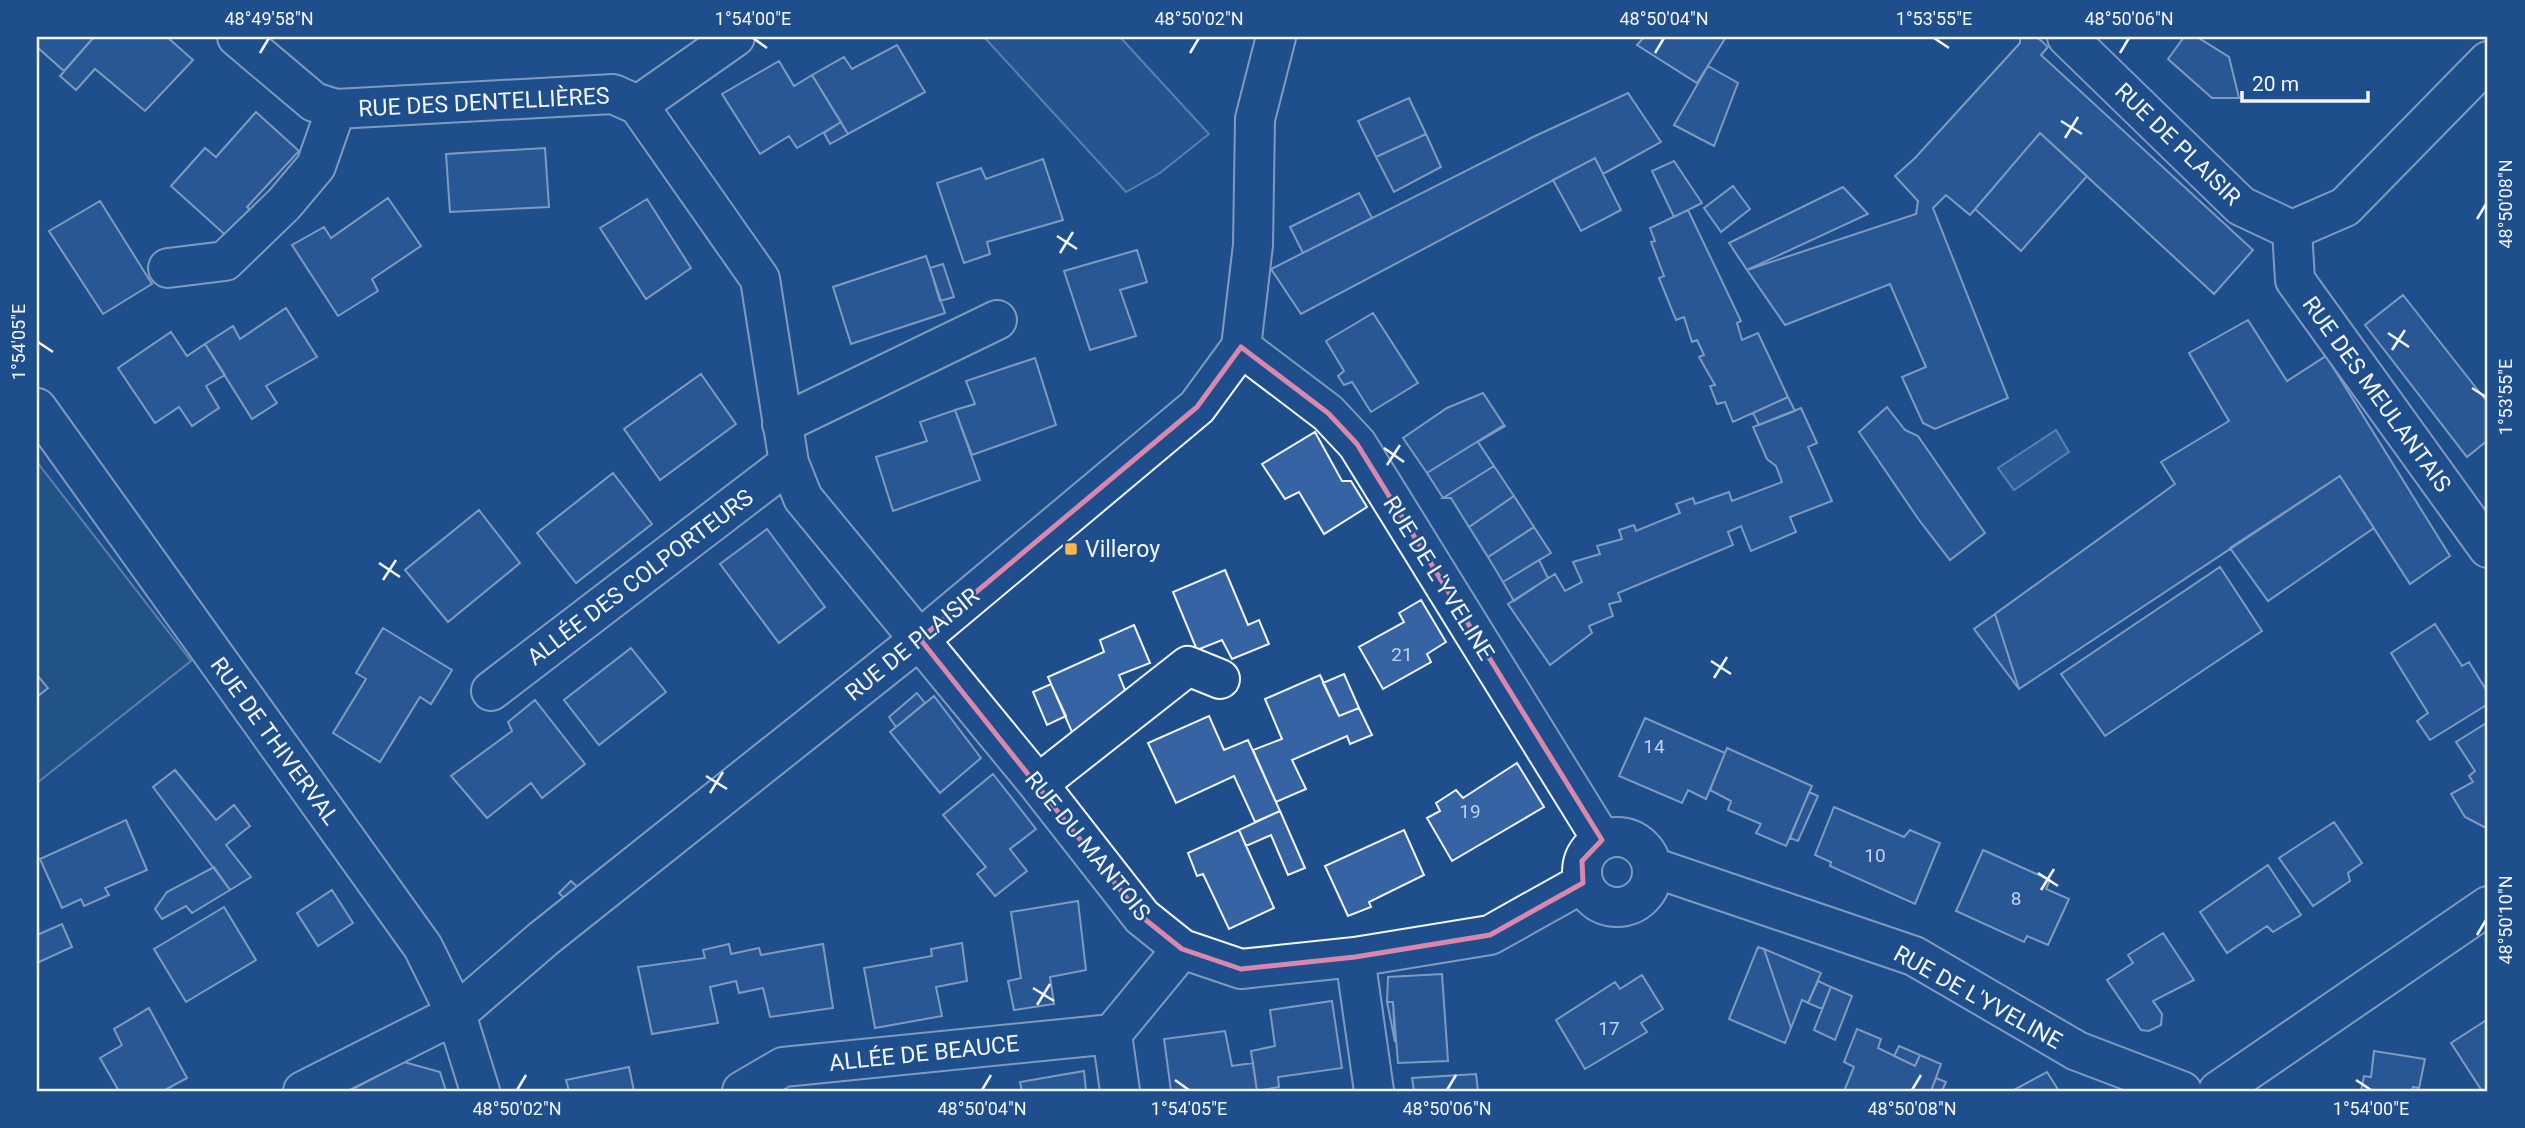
<svg xmlns="http://www.w3.org/2000/svg" width="2525" height="1128" font-family="Roboto,sans-serif">
	<rect width="100%" height="100%" fill="#1f4e8c"/>
	<path fill="#245a82" stroke="#a8bbd7" stroke-width="2" d="M37 462 191 661 37 783Z"/>
	<path fill="#305b95" stroke="#a8bbd7" stroke-width="2" d="M984 37H1120L1209 134 1160 173 1126 192Z"/>
	<path fill="#3b69a3" stroke="#a8bbd7" stroke-width="2" d="M2056 430 2069 452 2014 490 1998 468Z"/>
	<path fill="#3563a3" stroke="#f2f6ff" stroke-width="2" d="M37 37H94L64 71 37 47Z
		M94 37H167L193 60 145 111 95 69 76 90 60 76Z
		M1644 37H1726L1697 83 1637 45Z
		M2020 37H2037L2048 47 2041 55 2253 250 2214 294 2040 133 1970 215 1946 195 1933 208 2008 398 1935 429 1923 423 1902 377 1926 367 1890 284 1785 325 1747 270 1916 214 1918 201 1895 176 1915 158 2020 43Z
		M2184 37H2197L2229 57 2239 98H2212L2168 59Z
		M897 45 925 92 848 134 812 75 844 57 852 69Z
		M779 61 794 86 812 75 841 122 797 148 789 136 760 154 722 94Z
		M1708 66 1738 83 1714 146 1674 125Z
		M1628 93 1661 142 1603 174 1595 158 1301 314 1271 269 1533 137Z
		M1409 98 1426 134 1376 157 1358 121Z
		M256 112 299 151 247 207 255 214 232 241 171 186 205 148 216 157Z
		M841 122 848 134 830 144 824 133Z
		M2040 133 2087 176 2021 251 1975 209Z
		M1426 134 1441 167 1394 192 1376 157Z
		M545 148 549 207 450 212 446 154Z
		M1595 158 1621 210 1581 231 1553 180Z
		M1043 159 1063 220 987 242 990 254 964 263 937 183 981 168 986 179Z
		M1674 161 1702 203 1674 217 1652 171Z
		M1733 186 1750 209 1721 232 1704 208Z
		M1843 187 1868 214 1747 270 1729 243Z
		M1359 193 1372 218 1303 253 1290 227Z
		M388 198 421 246 372 279 378 291 338 316 292 245 324 227 331 238Z
		M647 199 691 268 646 299 600 228Z
		M100 201 152 284 103 314 49 231Z
		M1688 210 1741 321 1737 323 1742 340 1758 333 1788 397 1733 422 1725 402 1717 404 1710 386 1715 385 1699 357 1704 355 1697 340 1692 342 1684 317 1676 320 1659 278 1664 276 1651 242 1655 241 1650 228Z
		M1137 250 1147 282 1120 290 1136 336 1090 350 1064 271Z
		M926 256 945 313 851 344 833 287Z
		M943 264 954 297 940 301 930 268Z
		M2403 295 2488 403V440L2467 457 2365 325Z
		M286 308 317 357 266 386 277 403 252 419 205 344 233 326 240 339Z
		M1373 313 1418 383 1371 412 1352 382 1344 385 1338 376 1344 371 1326 341Z
		M2248 320 2287 381 2326 356 2450 556 2410 584 2340 476 2019 689 1995 614 2175 484 2161 462 2229 421 2189 353Z
		M171 332 187 356 205 344 225 375 206 386 219 408 192 426 179 407 155 423 118 368Z
		M1035 358 1056 425 972 455 955 410 975 404 966 381Z
		M701 374 736 424 660 480 624 429Z
		M1483 393 1504 425 1427 473 1403 438 1447 408Z
		M1788 397 1795 411 1759 425 1753 413Z
		M1887 407 1905 430 1918 436 1985 533 1950 560 1919 520 1859 432Z
		M1801 408 1817 443 1808 447 1832 501 1790 517 1796 532 1751 551 1741 526 1728 532 1733 545 1618 593 1621 601 1609 604 1613 616 1589 626 1592 633 1550 665 1508 604 1555 574 1565 591 1582 582 1573 562 1600 554 1597 546 1622 539 1619 530 1634 525 1636 531 1680 513 1676 504 1693 498 1695 504 1729 492 1732 501 1782 482 1776 466 1767 459 1753 427Z
		M955 410 980 480 893 511 876 457 927 441 920 422Z
		M1504 425 1505 426 1478 442 1494 466 1443 498 1427 473Z
		M1315 432 1342 481H1351L1367 507 1324 534 1299 492 1285 499 1262 464Z
		M1494 466 1514 496 1469 527 1451 498H1443Z
		M613 473 652 524 576 583 537 533Z
		M2340 476 2374 528 2268 601 2230 548Z
		M1514 496 1534 527 1488 557 1469 527Z
		M479 510 520 563 448 622 405 570Z
		M1534 527 1551 553 1503 582 1488 557Z
		M767 529 825 607 779 643 720 564Z
		M1539 560 1548 578 1514 601 1503 582Z
		M2220 567 2262 631 2105 736 2061 674Z
		M1225 570 1248 625 1259 620 1269 644 1232 659 1222 640 1197 650 1173 592Z
		M1421 600 1446 642 1427 654 1431 662 1383 689 1359 647 1404 622 1399 613Z
		M1995 614 2019 689 1974 629Z
		M2435 624 2462 666 2469 662 2488 693V704L2430 740 2417 721 2428 713 2391 653Z
		M1134 625 1150 663 1119 675 1131 705 1072 732 1048 677 1104 652 1100 640Z
		M383 628 452 670 431 704 420 697 380 762 333 733 366 679 356 673Z
		M631 648 666 692 599 745 564 700Z
		M1344 674 1359 708 1339 716 1323 683Z
		M37 675 48 688 37 697Z
		M1320 675 1339 716 1359 708 1372 735 1350 744 1347 736 1292 760 1306 789 1276 802 1253 750 1282 739 1265 699Z
		M1051 684 1066 716 1047 725 1033 692Z
		M917 693 925 703 896 727 889 717Z
		M934 696 981 758 940 793 890 732Z
		M535 700 585 764 542 798 531 783 487 818 451 776 512 731 508 722Z
		M1209 716 1224 750 1248 740 1280 811 1255 822 1234 776 1176 803 1148 743Z
		M1645 718 1725 753 1706 799 1688 790 1682 803 1619 776Z
		M2488 722V829L2465 817 2451 794 2473 782 2469 776 2475 771 2456 742Z
		M1727 748 1812 786 1786 846 1756 833 1761 824 1728 810 1731 801 1710 790Z
		M1517 763 1544 807 1452 861 1427 818 1440 811 1436 803 1456 790 1463 798Z
		M175 770 216 820 234 805 250 826 226 845 251 877 230 890 153 787Z
		M993 774 1036 829 1010 849 1027 871 995 896 977 874 986 867 943 815Z
		M1809 792 1818 796 1798 841 1790 838Z
		M1834 807 1904 837 1910 830 1940 843 1915 904 1830 866 1831 862 1815 855Z
		M1280 811 1305 868 1288 875 1271 835 1246 846 1239 830Z
		M126 820 147 870 105 888 109 895 84 906 81 899 62 908 40 859Z
		M2334 822 2362 863 2348 873 2350 881 2313 906 2279 858Z
		M1239 830 1274 908 1229 929 1203 874 1197 876 1188 853Z
		M1404 830 1424 875 1369 902 1371 907 1348 916 1325 866Z
		M1983 850 2050 880 2046 889 2069 899 2048 945 2027 936 2024 942 1956 911Z
		M2268 865 2301 915 2273 932 2267 926 2227 953 2200 912Z
		M214 867 230 890 192 913 186 906 162 919 155 909 167 892Z
		M571 881 581 890 568 902 559 893Z
		M332 890 353 923 318 946 297 913Z
		M1078 901 1086 970 1050 977 1054 1004 1014 1010 1008 981 1021 978 1011 912Z
		M224 907 256 960 186 1002 154 949Z
		M62 924 72 947 37 963V935Z
		M2163 933 2194 980 2153 1001 2162 1014 2161 1025 2149 1031 2141 1030 2107 980 2133 963 2128 955Z
		M962 943 967 981 936 987 942 1016 875 1028 864 968 932 956 931 949Z
		M729 944 731 954 759 948 761 955 823 944 833 1008 770 1017 763 988 739 993 736 981 710 987 718 1023 652 1034 638 967 705 958 703 950Z
		M1758 947 1764 949 1791 1028 1785 1043 1729 1019Z
		M1764 949 1821 973 1808 1003 1802 1000 1791 1028Z
		M1442 974 1448 1061 1398 1063 1393 1002H1387L1388 977Z
		M1642 975 1663 1009 1641 1023 1647 1032 1585 1069 1556 1020 1615 982 1620 989Z
		M1818 981 1831 987 1822 1009 1808 1003Z
		M1831 987 1852 996 1835 1040 1814 1030Z
		M1332 1001 1342 1068 1278 1077 1279 1087 1257 1091 1251 1051 1275 1046 1270 1010Z
		M1387 1002H1393L1395 1042Z
		M149 1008 187 1078 163 1091H119L100 1058 122 1045 114 1029Z
		M2488 1019V1091H2482L2451 1043Z
		M1857 1029 1881 1039 1878 1048 1915 1066 1920 1055 1941 1064 1931 1091H1844L1854 1067 1844 1062Z
		M1225 1031 1232 1066 1253 1063 1257 1091H1171L1164 1039Z
		M1899 1046 1920 1055 1915 1066 1894 1056Z
		M2374 1051 2425 1059 2419 1088 2413 1087 2412 1091H2361L2364 1076 2371 1077Z
		M404 1062 440 1072 446 1091H349Z
		M629 1067 634 1091H569L566 1080Z
		M1084 1071 1086 1091H1022L1020 1082Z
		M2047 1072 2059 1091H2012Z
		M1476 1074 1478 1091H1414L1412 1078Z
		M1936 1078 1946 1082 1942 1091H1931Z"/>
	<g fill="none" stroke-linecap="round" stroke-linejoin="round">
		<g stroke="#f2f6ff" stroke-width="42">
			<path id="minor" d="M237 37 314 102 336 109 613 94 638 105 760 279 789 463 803 498 1038 784 1142 917 1182 949 1241 969 1355 957 1490 935 1583 883
				M2067 37 2241 206 2292 230 2345 207 2488 61
				M638 105 735 37
				M2292 230 2295 280 2488 548
				M168 268 225 261 284 204 316 166 336 109
				M1241 347 1328 413 1357 444 1602 840
				M37 408 423 947 456 1014 480 1091
				M782 424 997 320
				M491 691 789 463
				M1038 784 1188 666 1220 679
				M1582 872a35 35 0 1 1 70 0a35 35 0 1 1-70 0Z
				M1652 867 1914 956 2077 1051 2182 1091
				M1355 957 1374 1091
				M303 1091 456 1014 543 939 920 639 1197 407 1241 347 1253 245 1255 119 1276 37
				M742 1091 783 1067 1112 1034
				M1120 1091 1112 1034 1182 949
				M2218 1091 2488 906"/>
		</g>
		<use href="#minor" stroke="#1f4e8c" stroke-width="38"/>
	</g>
	<path d="M0 0H2525V1128H0ZM1241 347 1328 413 1357 444 1602 840 1582 861 1583 883 1490 935 1355 957 1241 969 1182 949 1142 917 920 639 1197 407Z" fill="#1f4e8c" fill-opacity=".55" fill-rule="evenodd"/>
	<path fill="none" stroke="#da87ad" stroke-width="5" stroke-linejoin="round" d="M1241 347 1328 413 1357 444 1602 840 1582 861 1583 883 1490 935 1355 957 1241 969 1182 949 1142 917 920 639 1197 407Z"/>
	<path fill="none" stroke="#f2f6ff" stroke-width="2.5" d="M753 38 767 48M1934 38 1949 48M260 53 269 38M1190 53 1199 38M1655 53 1664 38M2120 53 2129 38M2061 121 2082 134M2065 138 2078 117M2477 219 2486 204M1057 236 1077 249M1060 253 1073 232M2388 333 2409 347M38 342 53 352M2392 350 2405 330M2472 388 2486 397M1384 448 1404 462M1387 465 1400 445M379 563 400 577M383 580 396 560M1711 661 1731 674M1714 678 1727 657M706 776 727 789M710 793 723 772M2038 873 2058 886M2041 890 2054 869M2477 935 2486 920M1033 988 1054 1001M1037 1005 1050 984M1175 1080 1189 1090M2356 1080 2371 1090M517 1090 526 1075M982 1090 991 1075M1447 1090 1456 1075M1912 1090 1921 1075"/>
	<rect fill="#ffb74d" stroke="#1f4e8c" stroke-width="2.5" x="1064" y="542" width="14" height="14" rx="3.5"/>
	<g text-anchor="middle" stroke-width="5" stroke-linejoin="round" paint-order="stroke">
		<g font-size="19" fill="#c3d1e8">
			<text x="1402" y="661">21</text>
			<text x="1654" y="753">14</text>
			<text x="1470" y="818">19</text>
			<text x="1875" y="862">10</text>
			<text x="2016" y="905">8</text>
			<text x="1609" y="1035">17</text>
		</g>
		<g font-size="23" fill="#f2f6ff" stroke="#1f4e8c">
			<text transform="translate(484 102) rotate(-3)" y="8">RUE DES DENTELLIÈRES</text>
			<text transform="translate(2178 144) rotate(44)" y="8">RUE DE PLAISIR</text>
			<text transform="translate(2377 394) rotate(54)" y="8">RUE DES MEULANTAIS</text>
			<text transform="translate(640 577) rotate(-37)" y="8">ALLÉE DES COLPORTEURS</text>
			<text transform="translate(1439 578) rotate(58)" y="8">RUE DE L'YVELINE</text>
			<text transform="translate(912 644) rotate(-39)" y="8">RUE DE PLAISIR</text>
			<text transform="translate(275 741) rotate(54)" y="8">RUE DE THIVERVAL</text>
			<text transform="translate(1088 846) rotate(51)" y="8">RUE DU MANTOIS</text>
			<text transform="translate(1978 997) rotate(29)" y="8">RUE DE L'YVELINE</text>
			<text transform="translate(924 1053) rotate(-6)" y="8">ALLÉE DE BEAUCE</text>
		</g>
		<g font-size="23" fill="#f2f6ff" stroke="#1f4e8c" text-anchor="start">
			<text x="1085" y="557">Villeroy</text>
		</g>
	</g>
	<rect width="2525" height="1128" fill="none" stroke="#1f4e8c" stroke-width="77"/>
	<path d="M2242 91v10h126v-10" fill="none" stroke="#f2f6ff" stroke-width="3.5"/>
	<text x="2252" y="91" font-size="21" fill="#f2f6ff" stroke="#1f4e8c" stroke-width="5" paint-order="stroke">20 m</text>
	<rect x="38" y="38" width="2448" height="1052" fill="none" stroke="#f2f6ff" stroke-width="2.5"/>
	<g font-size="18" text-anchor="middle" fill="#f2f6ff">
		<text x="269" y="25">48°49'58"N</text>
		<text x="753" y="25">1°54'00"E</text>
		<text x="1199" y="25">48°50'02"N</text>
		<text x="1664" y="25">48°50'04"N</text>
		<text x="1934" y="25">1°53'55"E</text>
		<text x="2129" y="25">48°50'06"N</text>
		<text transform="translate(2506 204) rotate(-90)" y="6">48°50'08"N</text>
		<text transform="translate(19 342) rotate(-90)" y="6">1°54'05"E</text>
		<text transform="translate(2506 397) rotate(-90)" y="6">1°53'55"E</text>
		<text transform="translate(2506 920) rotate(-90)" y="6">48°50'10"N</text>
		<text x="517" y="1115">48°50'02"N</text>
		<text x="982" y="1115">48°50'04"N</text>
		<text x="1189" y="1115">1°54'05"E</text>
		<text x="1447" y="1115">48°50'06"N</text>
		<text x="1912" y="1115">48°50'08"N</text>
		<text x="2371" y="1115">1°54'00"E</text>
	</g>
</svg>
